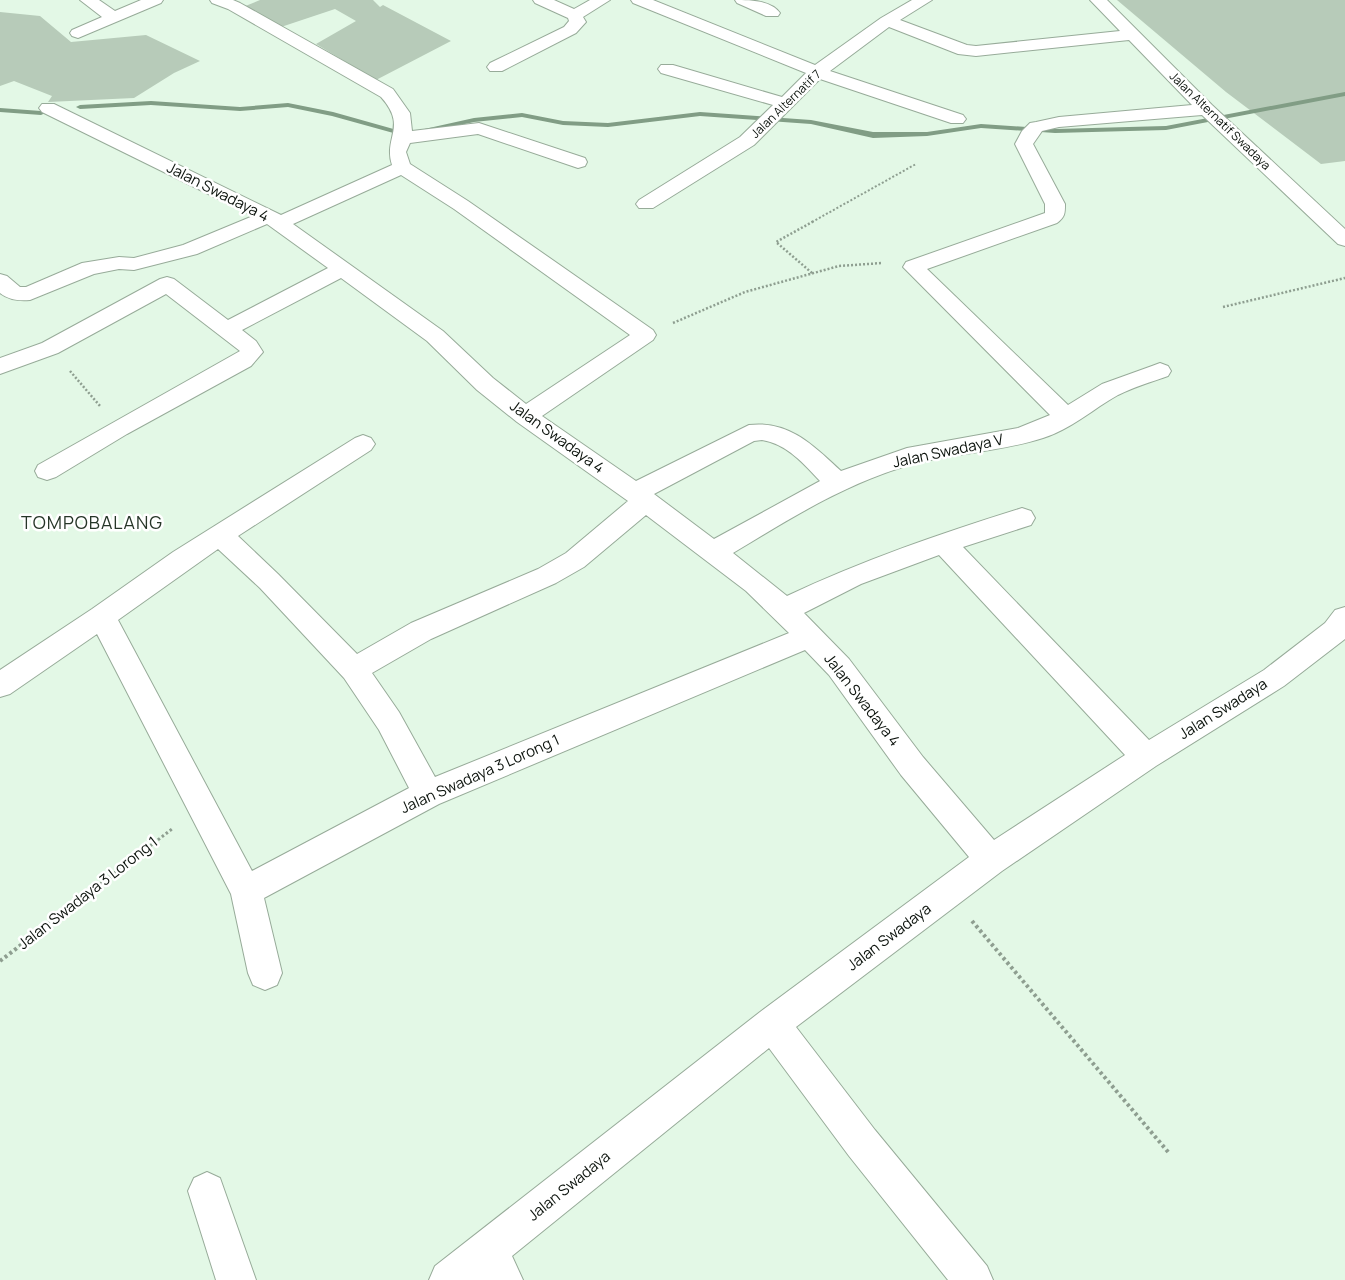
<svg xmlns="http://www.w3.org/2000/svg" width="1345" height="1280" font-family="Manrope,sans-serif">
	<rect width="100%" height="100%" fill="#e3f8e6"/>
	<path fill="#b7cbb9" d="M260 0H373L380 7 383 5 451 41 376 80 316 44 356 21 335 9 281 27 243 7Z
		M1117 0H1345V161L1321 164 1226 92Z
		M0 12 40 16 71 42 146 35 200 61 174 73 134 98 48 102 52 96 14 81 0 86Z"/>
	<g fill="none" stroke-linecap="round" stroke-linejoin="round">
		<path fill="#819d85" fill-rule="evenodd" d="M1345 92V96L1166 130 1055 133 981 128 927 136 873 138 811 124 700 116 608 127 563 125 522 117 474 122 420 134H397L332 116 288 107 240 111 151 105 80 109 76 107 80 105 151 101 240 107 288 103 333 112 397 130H420L474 118 522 113 563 121 608 123 700 112 811 120 873 132H927L981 124 1055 129 1166 126Z
			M0 108 41 111 45 113 41 115 0 112Z"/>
		<g stroke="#97ab99" stroke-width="2">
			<path id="minor" d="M80 0H99L115 11 141 0H163L161 3 78 38 72 36 70 33 72 30 102 17Z
				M210 0H233L240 3 393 89 410 113 412 131 479 123 585 158 587 162 585 166 578 168 478 134 410 143 406 152 410 164 468 201 653 330 656 335 653 340 542 416 636 481 749 425C789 420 814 446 841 471L907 448 1018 428 1050 415 903 267 906 262 1045 213V204L1015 144 1022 131 1030 123 1036 122 1059 117 1192 105 1129 40 976 56 958 54 889 27 830 71 963 115 966 119 963 123H951L820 79 754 145 653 208H639L636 204 639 200 740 137 773 105 661 73 658 69 661 65H673L782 97 806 73 633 3 631 0H653L815 65 881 18 912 0H932L900 20 967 45 976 46 1120 31 1090 0H1107L1212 105 1345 229V246L1338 244 1202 115 1059 127 1042 131 1033 144 1065 204C1065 213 1065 217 1057 223L927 269 1068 405 1102 384 1152 366 1160 363 1168 366 1171 371 1168 376C1151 382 1134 387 1118 395 1093 409 1071 429 1043 438 1000 452 955 453 913 464 848 482 789 519 733 553L787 596C863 560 942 533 1022 508L1031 511 1035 518 1031 525 963 547 1149 740 1264 670 1325 623 1335 610 1345 607V639L1284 686 1156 766 1002 871 796 1027 875 1130 987 1266 993 1280H948L849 1156 769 1048 512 1256 523 1280H429L435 1266 760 1012 969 857 901 775 829 675 805 650 439 804 264 898 282 973 277 985 265 990 253 985 248 973 231 894 97 634 10 694 0 697V670L92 609 173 552 355 438 363 435 371 438 375 444 371 450 238 536 278 574 357 654 411 623 538 569 566 553 628 501 517 422 477 390 427 341 341 278 242 330 256 341 263 352 251 366 127 434 56 477 47 480 38 477 35 471 38 465 240 351 166 294 58 353 0 374V358L42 343 160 279 167 277 174 279 228 320 328 268 267 224 197 254 134 270 119 269 94 274 30 300C19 301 9 300 0 293V274L7 276 20 287H26L82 263 119 257 134 258 183 245 253 216 42 112 39 108 42 104H54L281 215 392 165C383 137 408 127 381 97L228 9 212 3ZM401 175 454 209 630 335 526 404 493 378 443 331 293 224ZM762 440C787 444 804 464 820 481L714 539 654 494 754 441ZM646 515 746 591 789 633 435 777 399 712 372 673 431 639 556 583 584 567ZM218 549 260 588 344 678 379 730 409 788 252 871 118 620ZM939 555 1125 755 994 840 923 757 849 659 804 613 861 584Z
				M533 0H554L574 9 590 0H610L583 17 586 22 576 33 502 71H490L487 67 490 63 564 27 569 21 568 18 535 3Z
				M735 0C749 0 771 0 780 13L778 16H766L737 3Z
				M207 1172 220 1178 256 1280H216L188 1191 194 1178Z"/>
		</g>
		<path stroke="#8e9e90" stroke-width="2" stroke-dasharray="2 2" stroke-linecap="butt" d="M812 222 916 164"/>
		<path stroke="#8e9e90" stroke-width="2.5" stroke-dasharray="2 2" stroke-linecap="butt" d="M812 273 776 242 814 221
			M1223 307 1345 278
			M673 323 745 292 839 266 882 263
			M70 371 100 406"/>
		<path stroke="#8e9e90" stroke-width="3" stroke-dasharray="2.5 2.5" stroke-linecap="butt" d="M150 846 172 829"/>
		<path stroke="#8e9e90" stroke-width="4" stroke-dasharray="3 3" stroke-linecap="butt" d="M972 921 1169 1153
			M0 961 152 845"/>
		<use href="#minor" fill="#fff" fill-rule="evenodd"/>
	</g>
	<g text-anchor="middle" stroke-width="5" stroke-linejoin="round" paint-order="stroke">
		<g font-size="12" fill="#0b120c" stroke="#fff">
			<text transform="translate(786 104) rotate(-44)" y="4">Jalan Alternatif 7</text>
			<text transform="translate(1220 121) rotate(44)" y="4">Jalan Alternatif Swadaya</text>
		</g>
		<g font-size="15" fill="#0b120c" stroke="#fff">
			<text transform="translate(218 192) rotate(27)" y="5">Jalan Swadaya 4</text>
			<text transform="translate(557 437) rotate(36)" y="5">Jalan Swadaya 4</text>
			<text transform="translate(948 451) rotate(-12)" y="5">Jalan Swadaya V</text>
			<text transform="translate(862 700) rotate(52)" y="5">Jalan Swadaya 4</text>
			<text transform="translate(1223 709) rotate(-32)" y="5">Jalan Swadaya</text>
			<text transform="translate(480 774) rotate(-24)" y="5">Jalan Swadaya 3 Lorong 1</text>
			<text transform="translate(88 893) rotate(-38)" y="5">Jalan Swadaya 3 Lorong 1</text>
			<text transform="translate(889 937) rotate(-37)" y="5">Jalan Swadaya</text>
			<text transform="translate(569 1186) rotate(-39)" y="5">Jalan Swadaya</text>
		</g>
		<g font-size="18" letter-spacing="1" fill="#263628" stroke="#fff">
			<text x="92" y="529">TOMPOBALANG</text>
		</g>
	</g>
</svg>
